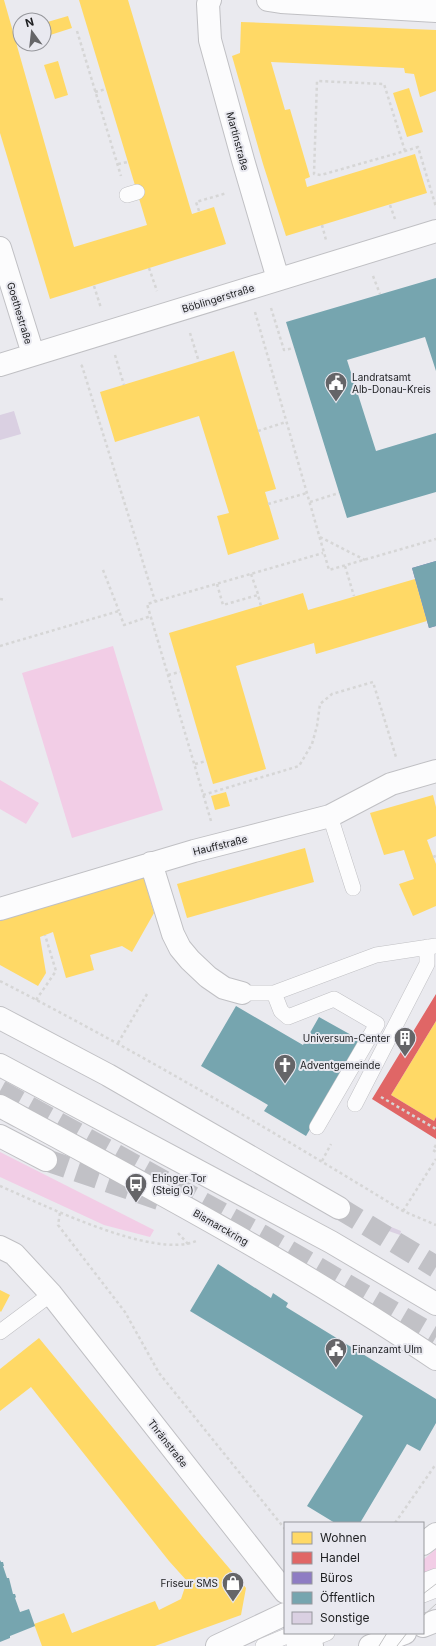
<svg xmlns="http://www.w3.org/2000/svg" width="436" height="1646" font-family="Inter,sans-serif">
	<rect width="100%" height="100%" fill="#eaeaef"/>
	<path fill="#f2cde6" d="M113 646 163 810 72 838 22 673Z
		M0 780 39 803 26 824 0 809Z
		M0 1152 154 1230 150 1237 104 1225 0 1177Z
		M436 1549V1569L423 1574V1560Z"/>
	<path fill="#ffd966" d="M0 0H4L74 247 147 225 79 0H128L192 214 214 207 226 244 50 299 0 133Z
		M68 16 72 28 44 37V23Z
		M241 22 436 30V91L420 97 414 74 405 73 404 68 271 62 285 110 290 109 310 177 305 179 307 187 415 154 427 193 286 236 263 164 232 56 240 53Z
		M58 61 68 95 55 99 44 65Z
		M409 88 423 132 407 137 393 93Z
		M234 351 276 489 265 492 279 539 228 555 217 516 229 513 199 416 115 442 100 392Z
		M415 579 427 621 316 654 314 643 236 666 266 769 213 784 169 633 303 593 308 610Z
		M226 792 230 806 215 810 211 796Z
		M433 795 436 807V836L427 840 436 864V906L413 916 399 884 414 879 404 850 384 855 370 813Z
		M305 848 314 882 187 918 177 884Z
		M143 875 154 913 132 952 122 946 90 955 94 970 66 978 53 932 40 937 46 973 38 986 0 965V917Z
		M436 1021V1117L434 1121 391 1095Z
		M0 1290 10 1295 1 1312 0 1311Z
		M39 1338 201 1535 246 1588 241 1615 155 1646H42L34 1624 64 1613 72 1633 155 1601 159 1610 181 1599 187 1581 169 1561 31 1387 0 1411V1369Z"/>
	<path fill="#e06666" d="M436 994V1021L391 1095 434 1121 436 1117V1139L372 1099Z"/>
	<path fill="#8e7cc3" d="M436 561V626L429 628 412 568Z"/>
	<path fill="#76a5af" d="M436 278V371L425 337 347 360 376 451 436 433V492L347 518 286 322Z
		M436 561V626L429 628 412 568Z
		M236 1006 303 1045 319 1017 362 1041 306 1136 264 1111 268 1105 201 1066Z
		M218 1264 271 1298 273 1293 288 1303 286 1307 436 1399V1423L420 1451 407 1444 360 1523H335L307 1506 363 1416 190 1311Z
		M0 1560 1 1562H3L4 1566H3L7 1578H9L13 1594H15L16 1597 15 1598 20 1612 29 1609 35 1626 10 1636V1638L0 1642Z"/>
	<path fill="#dad0e2" d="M14 411 21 434 0 440V415Z
		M384 1224 401 1231 400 1235 383 1229Z"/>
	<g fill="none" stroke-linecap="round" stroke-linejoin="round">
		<path stroke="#c1c1c6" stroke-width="22" stroke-dasharray="22 11" stroke-linecap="butt" d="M0 1091 263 1236 436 1337
			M46 1160 159 1199
			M339 1208 436 1267"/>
		<g stroke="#c0c0c4" stroke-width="16">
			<path id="service" d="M127 195 137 192
				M330 816 353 888
				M242 993H274L376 955 436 946
				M274 993 281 1011 288 1017 334 999 377 1024 317 1127
				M355 1104 427 964V947
				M0 1332 51 1294
				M423 1581 436 1576
				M423 1595 436 1590
				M263 1646 294 1633
				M294 1646 327 1633"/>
		</g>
		<g stroke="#c0c0c4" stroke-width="24">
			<path id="minor" d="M210 0 208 4 210 40 243 160 278 279
				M268 0 281 2 436 11
				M0 248 33 354
				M0 365 436 231
				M151 863 173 934 180 948 190 960 208 977 224 988 242 993
				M0 909 194 851 330 816 391 784 436 771
				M0 1247 14 1254 51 1294 285 1592
				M308 1633 312 1646"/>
		</g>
		<g stroke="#c0c0c4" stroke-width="24">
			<path id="tertiary" d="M423 1544 436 1534
				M423 1626 436 1621
				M217 1646 285 1614
				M370 1646 405 1633"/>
		</g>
		<g stroke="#c0c0c4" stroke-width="24">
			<path id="primary" d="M0 1065 331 1242 436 1304
				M0 1106C148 1186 296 1265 436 1359"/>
		</g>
		<g stroke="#c0c0c4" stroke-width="24">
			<path id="trunk" d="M0 1018 108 1075 339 1208
				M0 1136 46 1160"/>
		</g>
		<path stroke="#d6d6d6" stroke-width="2.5" stroke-dasharray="3 3" stroke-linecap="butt" d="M77 31 121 176
			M95 92 106 89
			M405 151 384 84 317 81 314 174 321 175 405 151 418 147 436 207
			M118 164 128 162
			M390 205 395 219
			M199 211 196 202 227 193
			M322 225 326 240
			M149 268 157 291
			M373 276 380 294
			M94 286 101 308
			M271 308 284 350 294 348
			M255 312 329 570 436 539
			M190 333 199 362
			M115 355 124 385
			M81 365 82 366 155 601
			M258 431 286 422
			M310 502 339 493
			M268 504 307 493
			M320 537 365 560
			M345 566 354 596
			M103 570 119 611
			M251 574 258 594
			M217 584 223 605 258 595 261 606
			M0 599 6 600
			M0 646 119 611 124 625 151 616
			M168 675 180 672
			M195 764 206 761
			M203 795 299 766 312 744 317 726 320 704 332 694 373 682 396 757
			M211 821 147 604 323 553
			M433 857 436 856
			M0 981C138 1052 271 1130 403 1211L436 1225
			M36 1000 56 971 45 935
			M118 1043 147 994
			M381 1097 436 1129
			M436 1145 433 1150 436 1152
			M322 1161 331 1144
			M0 1186C42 1204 154 1260 196 1241
			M403 1211 436 1159
			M60 1213 58 1225 125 1312 159 1373 285 1529
			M178 1233 188 1244
			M395 1523 436 1464"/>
		<use href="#service" stroke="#fcfcfd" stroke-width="15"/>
		<use href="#minor" stroke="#fcfcfd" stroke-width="22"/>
		<use href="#tertiary" stroke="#fcfcfd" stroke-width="22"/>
		<use href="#primary" stroke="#fcfcfd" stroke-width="22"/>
		<use href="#trunk" stroke="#fcfcfd" stroke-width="22"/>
		<path stroke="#c3c3c4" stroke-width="1" d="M423 1594 436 1584
			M423 1616 436 1604
			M379 1646 387 1633
			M397 1646 407 1633"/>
	</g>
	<defs>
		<g id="civic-pin" transform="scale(1.15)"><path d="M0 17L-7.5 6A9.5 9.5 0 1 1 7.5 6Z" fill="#656568" stroke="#e9e9f0"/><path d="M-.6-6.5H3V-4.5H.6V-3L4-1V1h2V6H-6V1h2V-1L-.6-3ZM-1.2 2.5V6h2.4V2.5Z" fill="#fff"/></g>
		<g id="building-pin" transform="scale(1.15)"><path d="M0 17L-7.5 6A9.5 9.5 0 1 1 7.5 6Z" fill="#656568" stroke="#e9e9f0"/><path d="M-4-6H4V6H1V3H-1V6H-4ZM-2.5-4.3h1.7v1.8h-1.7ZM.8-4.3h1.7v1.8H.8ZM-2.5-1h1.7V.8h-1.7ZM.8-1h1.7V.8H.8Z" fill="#fff"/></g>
		<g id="church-pin" transform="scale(1.15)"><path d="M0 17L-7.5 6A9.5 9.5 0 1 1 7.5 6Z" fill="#656568" stroke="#e9e9f0"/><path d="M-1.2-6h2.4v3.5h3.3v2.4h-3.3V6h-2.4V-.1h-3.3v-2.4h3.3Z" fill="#fff"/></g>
		<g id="bus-pin" transform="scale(1.15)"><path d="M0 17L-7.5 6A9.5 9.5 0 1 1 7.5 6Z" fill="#656568" stroke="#e9e9f0"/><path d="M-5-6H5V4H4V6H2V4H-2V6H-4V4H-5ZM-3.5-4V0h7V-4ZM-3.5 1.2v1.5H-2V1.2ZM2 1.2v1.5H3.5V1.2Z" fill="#fff"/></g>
		<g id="shop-pin" transform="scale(1.15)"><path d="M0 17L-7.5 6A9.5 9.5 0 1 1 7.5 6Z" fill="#656568" stroke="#e9e9f0"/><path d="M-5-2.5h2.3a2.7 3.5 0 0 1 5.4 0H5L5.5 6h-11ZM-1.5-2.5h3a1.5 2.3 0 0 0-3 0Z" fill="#fff"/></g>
	</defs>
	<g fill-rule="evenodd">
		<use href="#civic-pin" x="336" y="383"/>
		<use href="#building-pin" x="405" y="1038"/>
		<use href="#church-pin" x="285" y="1065"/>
		<use href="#bus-pin" x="136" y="1184"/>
		<use href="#civic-pin" x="336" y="1349"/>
		<use href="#shop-pin" x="233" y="1583"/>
	</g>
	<g text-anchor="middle" stroke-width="4" stroke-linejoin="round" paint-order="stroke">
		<g font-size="10" fill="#1d1e20" stroke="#e9e9f0">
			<text transform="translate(238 141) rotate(75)" y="4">Martinstraße</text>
			<text transform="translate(218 298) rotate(-17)" y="4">Böblingerstraße</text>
			<text transform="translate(20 313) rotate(73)" y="4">Goethestraße</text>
			<text transform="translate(220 845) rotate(-14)" y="4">Hauffstraße</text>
			<text transform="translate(221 1227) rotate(30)" y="4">Bismarckring</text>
			<text transform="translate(168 1443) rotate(52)" y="4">Thränstraße</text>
		</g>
		<g font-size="10" fill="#1d1e20" stroke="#e9e9f0" text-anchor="start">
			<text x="352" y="381">Landratsamt<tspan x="352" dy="12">Alb-Donau-Kreis</tspan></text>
			<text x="390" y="1042" text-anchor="end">Universum-Center</text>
			<text x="300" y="1069">Adventgemeinde</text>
			<text x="152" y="1182">Ehinger Tor<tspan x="152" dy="12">(Steig G)</tspan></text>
			<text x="352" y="1353">Finanzamt Ulm</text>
			<text x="218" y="1587" text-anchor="end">Friseur SMS</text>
		</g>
	</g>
	<rect x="284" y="1522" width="140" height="112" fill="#e9e9f0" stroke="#97989d"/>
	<rect x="292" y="1532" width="20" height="12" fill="#ffd966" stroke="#97989d"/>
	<text x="320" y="1542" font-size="12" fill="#1d1e20">Wohnen</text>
	<rect x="292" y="1552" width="20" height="12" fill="#e06666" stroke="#97989d"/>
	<text x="320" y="1562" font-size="12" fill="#1d1e20">Handel</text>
	<rect x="292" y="1572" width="20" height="12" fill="#8e7cc3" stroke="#97989d"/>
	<text x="320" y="1582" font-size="12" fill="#1d1e20">Büros</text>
	<rect x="292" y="1592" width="20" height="12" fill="#76a5af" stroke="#97989d"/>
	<text x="320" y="1602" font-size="12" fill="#1d1e20">Öffentlich</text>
	<rect x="292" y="1612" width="20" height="12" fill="#dad0e2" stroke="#97989d"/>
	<text x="320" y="1622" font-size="12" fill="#1d1e20">Sonstige</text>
	<g transform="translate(32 32) rotate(345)"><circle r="19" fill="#e9e9f0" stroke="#97989d"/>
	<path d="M0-3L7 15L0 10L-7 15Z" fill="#656568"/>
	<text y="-6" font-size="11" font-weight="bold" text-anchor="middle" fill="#1d1e20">N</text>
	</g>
</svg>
